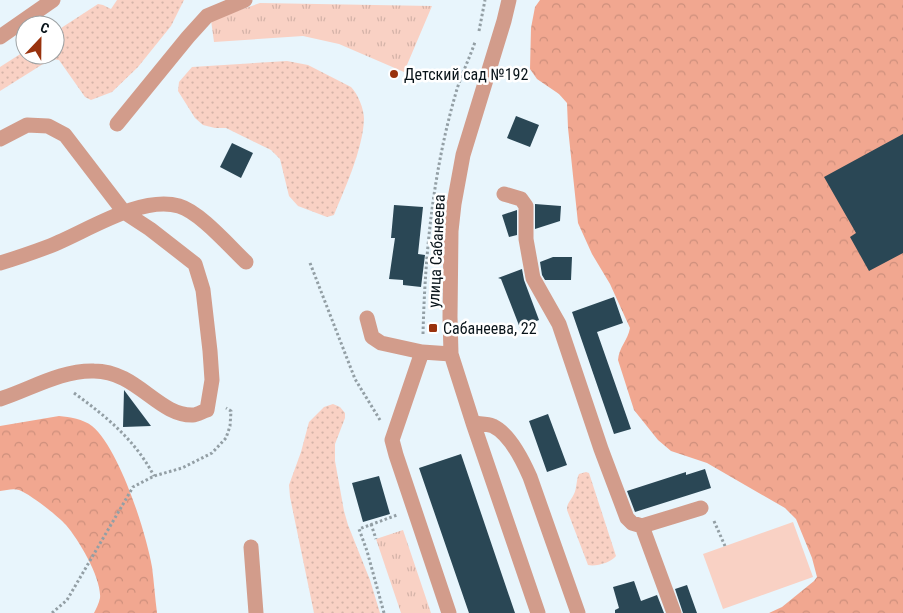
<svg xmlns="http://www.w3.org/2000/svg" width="903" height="613" font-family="'Roboto Condensed',sans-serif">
	<defs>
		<pattern id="grass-dots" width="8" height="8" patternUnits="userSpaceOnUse" patternTransform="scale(1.25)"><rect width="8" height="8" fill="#f9d1c4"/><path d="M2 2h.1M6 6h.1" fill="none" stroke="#d4b3a8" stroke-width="1.8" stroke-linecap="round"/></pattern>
		<pattern id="forest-crowns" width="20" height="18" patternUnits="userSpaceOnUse" patternTransform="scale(1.25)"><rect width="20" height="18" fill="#f1a790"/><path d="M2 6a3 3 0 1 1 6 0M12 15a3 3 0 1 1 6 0" fill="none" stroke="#cd8f7c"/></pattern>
		<pattern id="park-tufts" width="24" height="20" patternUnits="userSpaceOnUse" patternTransform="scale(1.25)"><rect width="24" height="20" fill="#f9d1c4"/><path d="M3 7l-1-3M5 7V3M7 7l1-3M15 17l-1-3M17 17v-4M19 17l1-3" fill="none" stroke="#d4b3a8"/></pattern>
	</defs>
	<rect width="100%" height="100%" fill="#e8f5fc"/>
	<path fill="url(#grass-dots)" d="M117 0H184L171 26 138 67 112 92 91 100 85 97 59 60 51 59 0 91V67L25 51V55H55V32L98 4 103 5 111 9Z
		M287 61 308 65 351 87C358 94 364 109 364 119 363 149 345 188 334 215L327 217 298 206 289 196 280 159 271 150 226 128H215L203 125 195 118 178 91 179 82 192 67Z
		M333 404 340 407 345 413V418L335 444V461L344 511 348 525 370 580 380 613H314L290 497 289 485 301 452 309 422 324 407Z
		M586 472 589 473 616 556C612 562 596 567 588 565L567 510C567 502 571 501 574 494 577 488 576 480 579 474Z"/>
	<path fill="url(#forest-crowns)" d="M540 0H903V613H769L782 607 814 581 817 577 812 558 796 519 785 508 707 463 671 451 658 440 634 410 618 360C619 347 628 340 630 328L610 284 592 254 578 223 568 128 567 103 559 94 537 79 530 69 531 28 535 7Z
		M59 416C70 417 83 419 92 426 119 448 146 532 152 567 154 582 155 598 157 613H94C96 609 99 603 100 598 102 579 79 540 66 525 58 516 30 494 19 490 13 488 7 490 0 491V426Z"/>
	<path fill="url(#park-tufts)" d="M260 3 432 6 404 72 339 44 303 36 214 42 211 20Z
		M403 530 431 613H401L376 539Z"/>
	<path fill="#f9d1c4" d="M793 522 813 577 723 609 703 554Z"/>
	<path fill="#2a4755" d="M516 116 539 125 530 147 507 138Z
		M903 134V253L869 271 850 237 856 233 824 177Z
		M232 143 253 153 241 178 220 167Z
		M535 204 561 206 560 221 535 229Z
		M394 205 423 207 418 254 425 255 421 287 403 285V280L389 279 395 238H391Z
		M517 210V235L509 237 502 215Z
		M553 257H572L571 280H545L542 275 540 262Z
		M522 269 524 280 539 320 520 328 501 279 498 278Z
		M614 297 623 323 597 332 631 429 614 434 572 312Z
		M124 390 151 426 123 427Z
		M548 414 567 465 547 472 529 421Z
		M461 454 502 575 515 613H469L419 468Z
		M705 469 711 488 635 512 627 491 686 472V475Z
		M379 476 390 514 363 522 352 483Z
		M634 581 641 601 657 595 664 613H615V610L619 608 613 587Z
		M687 585 697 613H683L675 589Z"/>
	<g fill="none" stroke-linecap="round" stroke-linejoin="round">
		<path stroke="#939fa5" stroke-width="3" stroke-dasharray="2.5 2.5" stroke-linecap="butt" d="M479 31 485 0
			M310 263 355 379 380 420
			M423 334C425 253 433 173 455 96 460 77 469 60 475 42
			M74 393C107 417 135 440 154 476
			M714 521 725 546
			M371 524 376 539
			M52 613 67 600 133 487 154 476 182 468 212 453 226 438 230 426 231 411 226 408
			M384 613 367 551 359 529 397 515"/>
		<path stroke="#d29c8b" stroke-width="15" d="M509 0 504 21 463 155 454 204 451 231 450 317 451 354 473 423C479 424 487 424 493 426 510 434 523 461 530 477L578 613
			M0 37 53 0
			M117 124 188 37 207 16 245 0
			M0 139 27 125 48 126 65 135 124 212 150 229 195 264 203 290 210 351 212 380 207 410C203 411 197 415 193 415 158 416 137 371 94 371 61 370 31 389 0 399
			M504 194 521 199 526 206V239L533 278 559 324 601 449 627 518 632 523 642 526 674 613
			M0 263C17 258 34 252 50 246 86 232 140 195 179 206 200 212 230 247 246 262
			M367 318 372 337 381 343 422 352
			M473 423 538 613
			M642 526 701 508
			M251 547 256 613
			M449 613 396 455 392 440 422 352 451 354"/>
	</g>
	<g fill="#99320d" stroke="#fff" stroke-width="2">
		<circle cx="394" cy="74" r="5"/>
		<rect x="428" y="323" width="10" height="10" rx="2.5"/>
	</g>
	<g text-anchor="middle" stroke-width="5" stroke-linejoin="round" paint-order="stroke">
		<g font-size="16" fill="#081319" stroke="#fff" text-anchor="start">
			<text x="404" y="80">Детский сад №192</text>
			<text x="443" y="334">Сабанеева, 22</text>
		</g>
		<g font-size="16" fill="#081319" stroke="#fff">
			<text transform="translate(436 251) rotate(-87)" y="6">улица Сабанеева</text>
		</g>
	</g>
	<g transform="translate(40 40) rotate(22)"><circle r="24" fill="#ffffff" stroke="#9ca1a3"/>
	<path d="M0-4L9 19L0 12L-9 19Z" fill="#99320d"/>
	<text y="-8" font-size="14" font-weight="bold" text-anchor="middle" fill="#081319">С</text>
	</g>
</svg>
